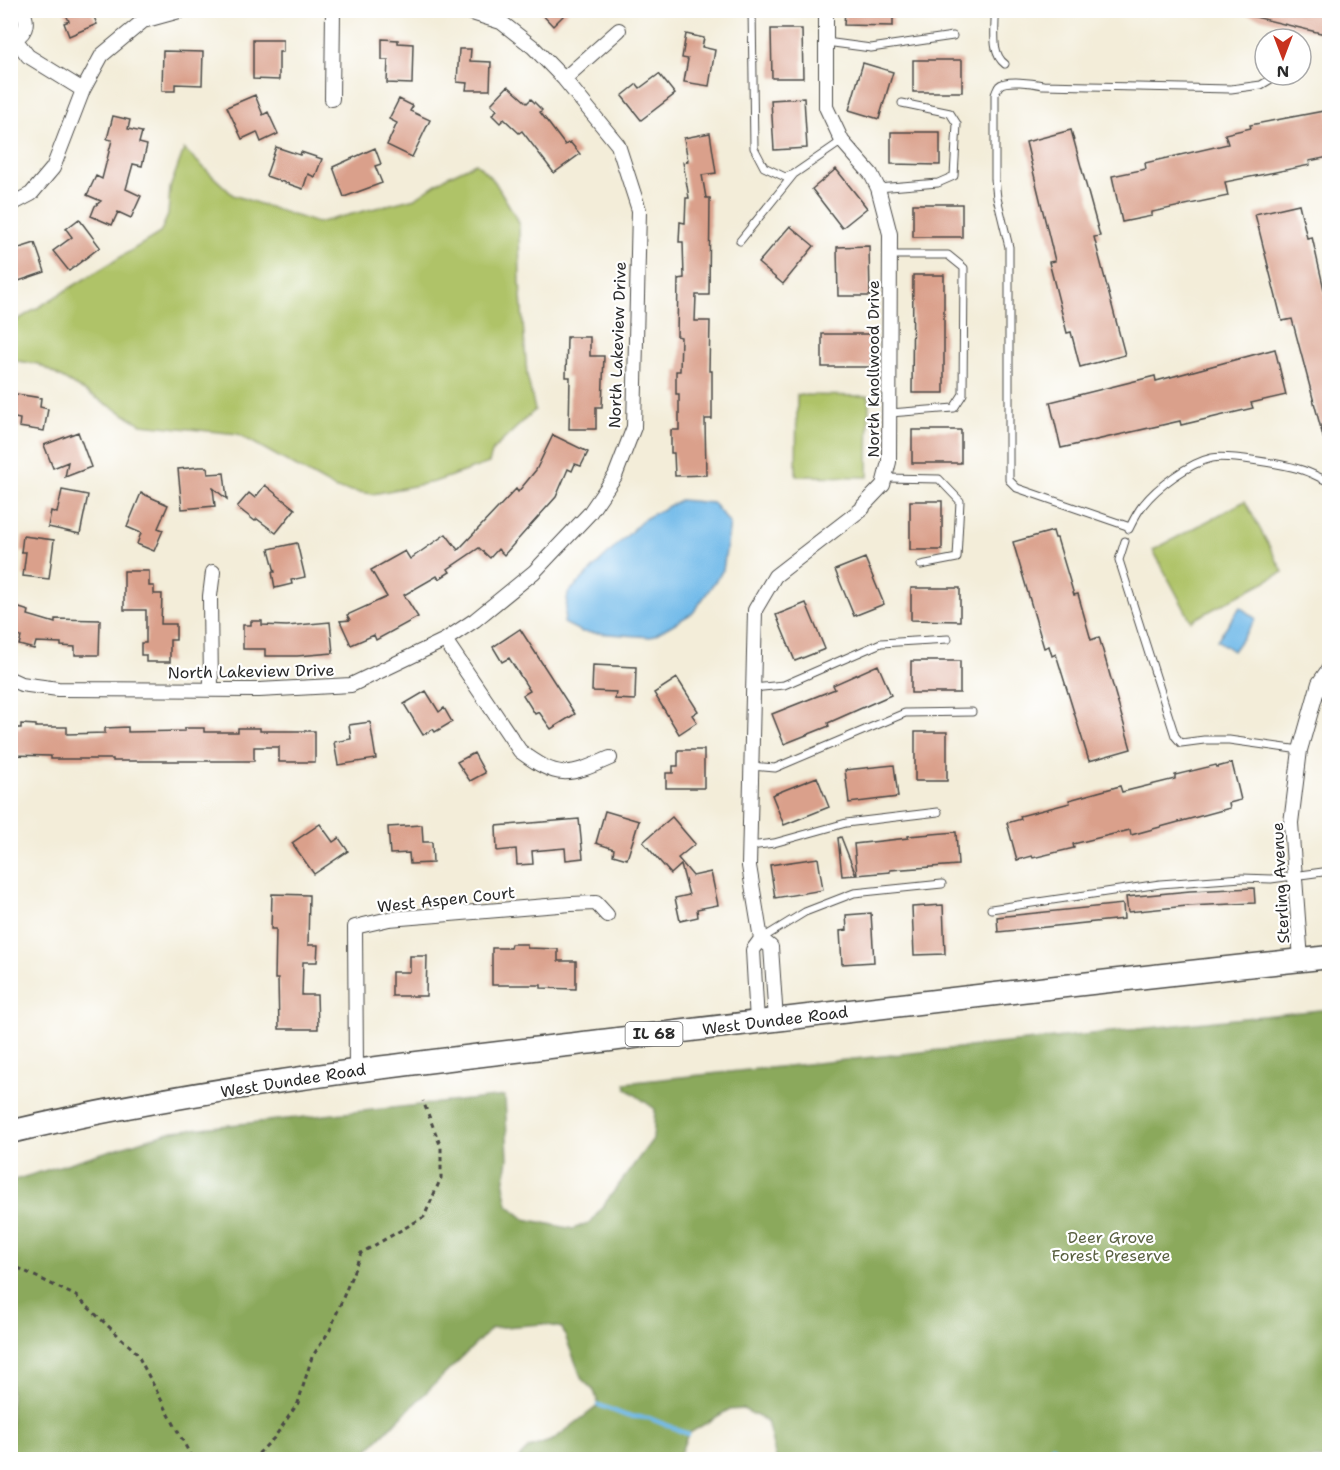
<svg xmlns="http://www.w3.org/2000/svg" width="1340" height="1470" font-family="'Shantell Sans',sans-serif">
	<rect width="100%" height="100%" fill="#fff"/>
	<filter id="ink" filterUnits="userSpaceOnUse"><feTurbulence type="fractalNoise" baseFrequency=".0167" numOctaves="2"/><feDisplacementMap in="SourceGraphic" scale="12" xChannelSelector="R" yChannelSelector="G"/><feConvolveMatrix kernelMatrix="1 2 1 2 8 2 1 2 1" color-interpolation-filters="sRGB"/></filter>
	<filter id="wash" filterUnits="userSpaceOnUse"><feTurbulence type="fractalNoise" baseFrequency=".008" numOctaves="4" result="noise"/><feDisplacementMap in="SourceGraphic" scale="24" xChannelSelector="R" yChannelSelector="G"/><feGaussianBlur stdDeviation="1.35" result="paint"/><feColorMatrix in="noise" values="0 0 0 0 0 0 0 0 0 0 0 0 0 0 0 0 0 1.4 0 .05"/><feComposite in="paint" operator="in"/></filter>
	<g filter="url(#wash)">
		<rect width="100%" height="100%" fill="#f3edd9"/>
		<path fill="#afc367" stroke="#6d7749" stroke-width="1.5" d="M184 149 233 195 317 223 415 198 448 176 476 163 495 182 519 222 520 283 527 375 535 410 493 450 489 463 434 482 373 494 336 489 238 434 141 424 38 364 11 360V324L160 233 168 215 170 188Z
			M797 395 869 396 868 477 796 476Z
			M1245 501 1283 572 1191 621 1153 550Z"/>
		<path fill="#8ba95c" stroke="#5b6a44" stroke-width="1.5" d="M1329 1009V1459H776L767 1421 743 1409 728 1410 688 1434 678 1459H518L529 1448 553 1440 599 1405 594 1391 582 1379 562 1328 543 1324 492 1328 358 1459H11V1181L173 1131 505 1096 508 1159 504 1185 508 1205 525 1219 573 1229 591 1222 653 1139 655 1109 626 1088 625 1083Z"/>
		<path fill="#71bae9" stroke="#4e728a" stroke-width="1.5" d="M680 500 713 503 730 524 723 570 693 613 651 637 582 632 564 623 568 593 644 519Z
			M1240 607 1256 619 1233 651 1217 640Z"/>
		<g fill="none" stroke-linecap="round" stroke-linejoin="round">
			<path stroke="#71bae9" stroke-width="4.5" d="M599 1405 627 1416 649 1418 688 1434
				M1039 1460 1040 1455 1053 1446 1060 1460"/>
		</g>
		<g id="blocks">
			<path fill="#daa08b" d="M64 10H91L97 24 69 36 64 23 69 21Z
				M538 10H569L553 26Z
				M845 10H893V26L844 25Z
				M1247 10H1329V35L1247 15Z
				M771 29H802L803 78H772Z
				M686 34 704 38 702 47 715 50 709 86 684 82 688 59 682 58Z
				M382 39 398 40V43L413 44 412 84 387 83 388 60H382Z
				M253 40H283V52H279V80L253 79Z
				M459 49H471L470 61 491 62 490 90H466L467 83 457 82Z
				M163 51 203 52 202 85 175 84V91H162Z
				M913 60H962V92H913Z
				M863 63 893 72 879 119 849 110Z
				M659 74 675 94 641 120 622 96 637 84 640 88Z
				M508 86 527 103 531 99 542 110 540 112 565 145 570 142 580 154 554 173 522 131 519 133 504 119 500 123 492 115 497 110 491 104Z
				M255 95 263 115 268 112 278 134 261 142 257 132 242 139 227 107Z
				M804 98 807 148 774 150 771 100Z
				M399 99 413 106 410 111 430 120 412 157 387 145 397 123 389 119Z
				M1329 110V157L1309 161 1310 165 1225 182 1228 196 1152 212V216L1122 222 1112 176 1146 169 1145 163 1228 144 1225 134 1251 128 1250 125Z
				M113 116 130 120 128 129 142 132 139 143 147 145 142 166 133 164 126 189 141 196 131 218 118 212 112 225 91 216 95 206 101 201 87 195 96 176 102 179 112 140 107 139Z
				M1071 130 1100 236 1094 237 1125 355 1080 367 1071 332 1067 333 1049 262 1055 261 1026 142Z
				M891 132H940V165L891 164Z
				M710 133 716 173 702 175 706 198H710L709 295H696L695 321H710L709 371H712V419H705L706 475 675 476 674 453H671V430H679V394H676V371H680L681 337 677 336 678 279 684 278 683 242H679L680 222 685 223 686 198H689L683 162 688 161 684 138Z
				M276 147 300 155 301 152 322 159 315 177 308 174 303 189 266 176Z
				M375 148 381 164 375 166 382 183 344 197 333 167Z
				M836 169 867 208 842 228 812 189Z
				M913 204H962V237H913Z
				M1299 204 1307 238 1312 237 1329 311V444H1325L1292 319 1282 321 1255 214Z
				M79 219 100 247 69 271 53 251 72 237 66 229Z
				M790 226 814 246 783 284 758 263Z
				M35 243 45 272 10 284V251Z
				M869 246 870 296H838L837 247Z
				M913 275H944V393H912Z
				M822 334H871V367H822Z
				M567 337H590V356H604L602 407H596V429H569L570 377H566Z
				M1275 349 1286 395 1251 403 1253 408 1181 425 1180 421 1061 448 1050 402 1155 376 1156 381Z
				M10 393 41 398 40 407 48 409 44 431 19 427 20 419 10 417Z
				M912 430H961V463H912Z
				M78 432 91 467 65 477 68 462 53 468 44 445Z
				M553 435 588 452 581 466 575 464 572 471 568 469 556 497 504 555 498 549 490 558 479 548 448 569 450 572 439 579 437 576 404 595 418 617 376 640 374 635 351 645 340 621 350 620 347 615 387 597 371 570 405 551 410 559 446 534 458 550 516 489 518 492 536 470Z
				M199 467H207L208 474 224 473 227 499 213 488 215 506 182 509 178 469Z
				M265 485 295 509 276 533 257 519 255 521 237 507 249 493 255 498Z
				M62 490 88 495 80 534 48 527 51 511 57 513Z
				M141 493 168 505 158 528 163 530 154 551 137 544 141 533 127 527Z
				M910 501H942V550H910Z
				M1053 531 1055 538H1057L1074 595 1078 594 1091 640 1099 637 1131 749 1089 761 1056 654 1052 656 1049 646 1044 648 1013 542Z
				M23 536 54 540 49 579 23 576 26 552H21Z
				M297 543 305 577 291 580 292 584 275 588 272 572H275L269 549Z
				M865 558 884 604 854 616 835 570Z
				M124 571H149V586H154V594H162L161 624H176V640H170V662H146V655H141V643H146V610H124Z
				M911 588H960V621L911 620Z
				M806 603 825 649 795 661 776 615Z
				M10 605 29 611 28 615 55 623V619L100 620 99 655H75V647L61 646V643L36 642 34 649 19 645 21 637 10 634Z
				M251 621H262V625L287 626 330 622 333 653 297 656H265V649H243V625H251Z
				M520 629 575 714 551 729 539 712 535 714 523 695 530 691 509 658 502 662 493 647Z
				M911 661H960V693H911Z
				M593 665 636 667 635 700 615 699 616 692 592 691Z
				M878 665 891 695 828 723 829 726 784 744 772 714 835 689 833 685Z
				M677 678 698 711 692 715 697 722 679 734 654 693Z
				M426 691 439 712 444 708 452 722 435 732 433 729 423 735 404 704Z
				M370 722 376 759 338 765 334 742 351 739 349 725Z
				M21 724 36 725V727H67V734L105 733V728L128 727V732L185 731V728H204V732H238V728H260V731H315V762H279V747H254V761H113V759H51V756L10 755V728H21Z
				M915 732H947V781H915Z
				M678 750H704V788H666V773H673V766H678Z
				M474 753 485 773 470 781 457 762Z
				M1232 763 1241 800 1229 803 1230 808 1131 835 1130 830 1073 844 1074 848 1033 858 1032 856 1017 860 1007 823 1021 819 1020 816 1070 803 1069 800 1120 786 1122 792 1175 779V775L1216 765 1217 767Z
				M894 765 898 797 849 803 845 770Z
				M817 777 829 807 784 825 772 795Z
				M605 811 639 821 627 859 613 855 614 849 596 843Z
				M672 817 695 844 678 858 693 876 711 872 718 905 697 909 698 917 680 921 675 898 689 895 681 865 671 874 643 842Z
				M579 819 583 858 566 860 565 848 532 851 533 864 517 865 516 849 497 851 496 826Z
				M320 824 333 842 339 838 348 851 314 874 292 843Z
				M422 825 423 842H432L433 863 410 864 409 853 390 854 388 827Z
				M956 832 958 865 890 870V872L857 875 854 844 908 838V836Z
				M841 837 856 875 842 876 838 838Z
				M818 858 823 890 775 898 770 865Z
				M1254 888 1255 903 1187 906 1128 912 1126 897 1190 891Z
				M272 894 309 895 308 945H318L317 962H303L302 995H317L318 1029H279L278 979H275L276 929H271Z
				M1123 904 1124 919 998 932 997 917Z
				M943 905 945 954 914 955 912 907Z
				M871 913 874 962 842 964 840 931 847 930 846 915Z
				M511 944H527V948L558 949V961H576V989L541 988V985H492V948H510Z
				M410 956H427L426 996H392V972H410Z"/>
		</g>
	</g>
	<g filter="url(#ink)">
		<use href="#blocks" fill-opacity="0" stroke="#494845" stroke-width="1.5"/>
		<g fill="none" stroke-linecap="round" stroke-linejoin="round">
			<g stroke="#494845" stroke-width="9">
				<path id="lane" d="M752 10 754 148 764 167 785 177 794 174
					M995 10C996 28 990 53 1005 64
					M826 42 871 48 953 36
					M878 188 938 183 954 176 957 124 950 113 902 103
					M740 241 794 174 842 141
					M890 413 954 408 963 394 964 268 948 255H890
					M885 478 939 479 960 501 957 558 921 565
					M1130 527 1017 488 1009 480V247L997 198 995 179V95C995 94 998 87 999 86 1005 79 1034 83 1043 85L1231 89 1261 85 1278 75
					M1129 529C1133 521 1137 512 1143 505 1157 487 1189 463 1212 458 1228 455 1282 464 1299 469 1310 472 1320 478 1330 482
					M1125 541 1119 560 1175 736 1181 743 1204 740H1229L1300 750
					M753 688 784 685 881 643 948 639
					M751 766 775 768 905 713 972 712
					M750 846 774 843 846 823 938 812
					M991 909 1160 884 1242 878 1271 879 1330 871
					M761 939 805 912 854 893 942 884"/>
			</g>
			<g stroke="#494845" stroke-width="16">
				<path id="street" d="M15 39 28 56 83 90
					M10 40C25 36 30 24 22 10
					M564 79 619 30
					M332 99 333 10
					M10 205 31 194 53 168 83 90 102 55 143 21 183 10
					M445 640 520 751C558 779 567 777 610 758
					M10 679 21 684 58 689 259 690 351 685 445 640 475 620 534 572 589 514 615 476 634 427 639 210 618 145 564 79 533 47 501 22 466 11 456 10
					M211 690 210 596 213 572
					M761 939 771 947 776 1020
					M1301 960 1291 823 1300 750 1319 683 1330 667
					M757 1022 753 950 761 939 749 866 755 610 775 576 863 508V506L883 485 889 462 890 234 878 188 871 174 842 141 826 107V10
					M356 1070 355 927 389 919 571 904 596 903 607 915"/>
			</g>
			<g stroke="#494845" stroke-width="25">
				<path id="primary" d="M10 1132C210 1084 415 1063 618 1039 855 1010 1092 982 1330 957"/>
			</g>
			<path stroke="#494845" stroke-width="3" stroke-dasharray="4.5 4.5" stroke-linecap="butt" d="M10 1264 76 1296 136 1352 193 1460
				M252 1460 274 1438 298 1403 312 1357 330 1330 361 1253 424 1217 441 1178V1147L423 1101"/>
			<use href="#lane" stroke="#fff" stroke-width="7"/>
			<use href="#street" stroke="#fff" stroke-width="14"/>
			<use href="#primary" stroke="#fff" stroke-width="22"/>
		</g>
	</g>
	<g text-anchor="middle" stroke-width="4.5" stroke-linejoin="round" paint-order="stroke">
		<rect fill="#fff" stroke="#6b6b6b" stroke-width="1.5" x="625.5" y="1022" width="57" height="24" rx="4.5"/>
		<g font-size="15" font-weight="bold" fill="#2b2b2b">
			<text x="654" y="1039">IL 68</text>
		</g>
		<g font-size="16" fill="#2b2b2b" stroke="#fff">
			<text transform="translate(617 345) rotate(-88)" y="6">North Lakeview Drive</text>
			<text transform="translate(873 369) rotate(-90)" y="6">North Knollwood Drive</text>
			<text transform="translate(251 671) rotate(-1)" y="6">North Lakeview Drive</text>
			<text transform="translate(1280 883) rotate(-93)" y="6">Sterling Avenue</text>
			<text transform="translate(446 899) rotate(-6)" y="6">West Aspen Court</text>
			<text transform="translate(775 1020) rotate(-7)" y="6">West Dundee Road</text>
			<text transform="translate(293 1080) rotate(-9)" y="6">West Dundee Road</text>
		</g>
		<g font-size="16" fill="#596040" stroke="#fff">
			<text x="1111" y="1243">Deer Grove<tspan x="1111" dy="18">Forest Preserve</tspan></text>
		</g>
	</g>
	<rect width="1340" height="1470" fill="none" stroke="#fff" stroke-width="36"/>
	<g transform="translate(1283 57) rotate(180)"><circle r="28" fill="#ffffff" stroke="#aaaaaa" stroke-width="1.5"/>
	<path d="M0-4.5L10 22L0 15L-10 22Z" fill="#c8321e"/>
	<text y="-9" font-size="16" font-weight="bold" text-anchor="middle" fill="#2b2b2b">N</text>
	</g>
</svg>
